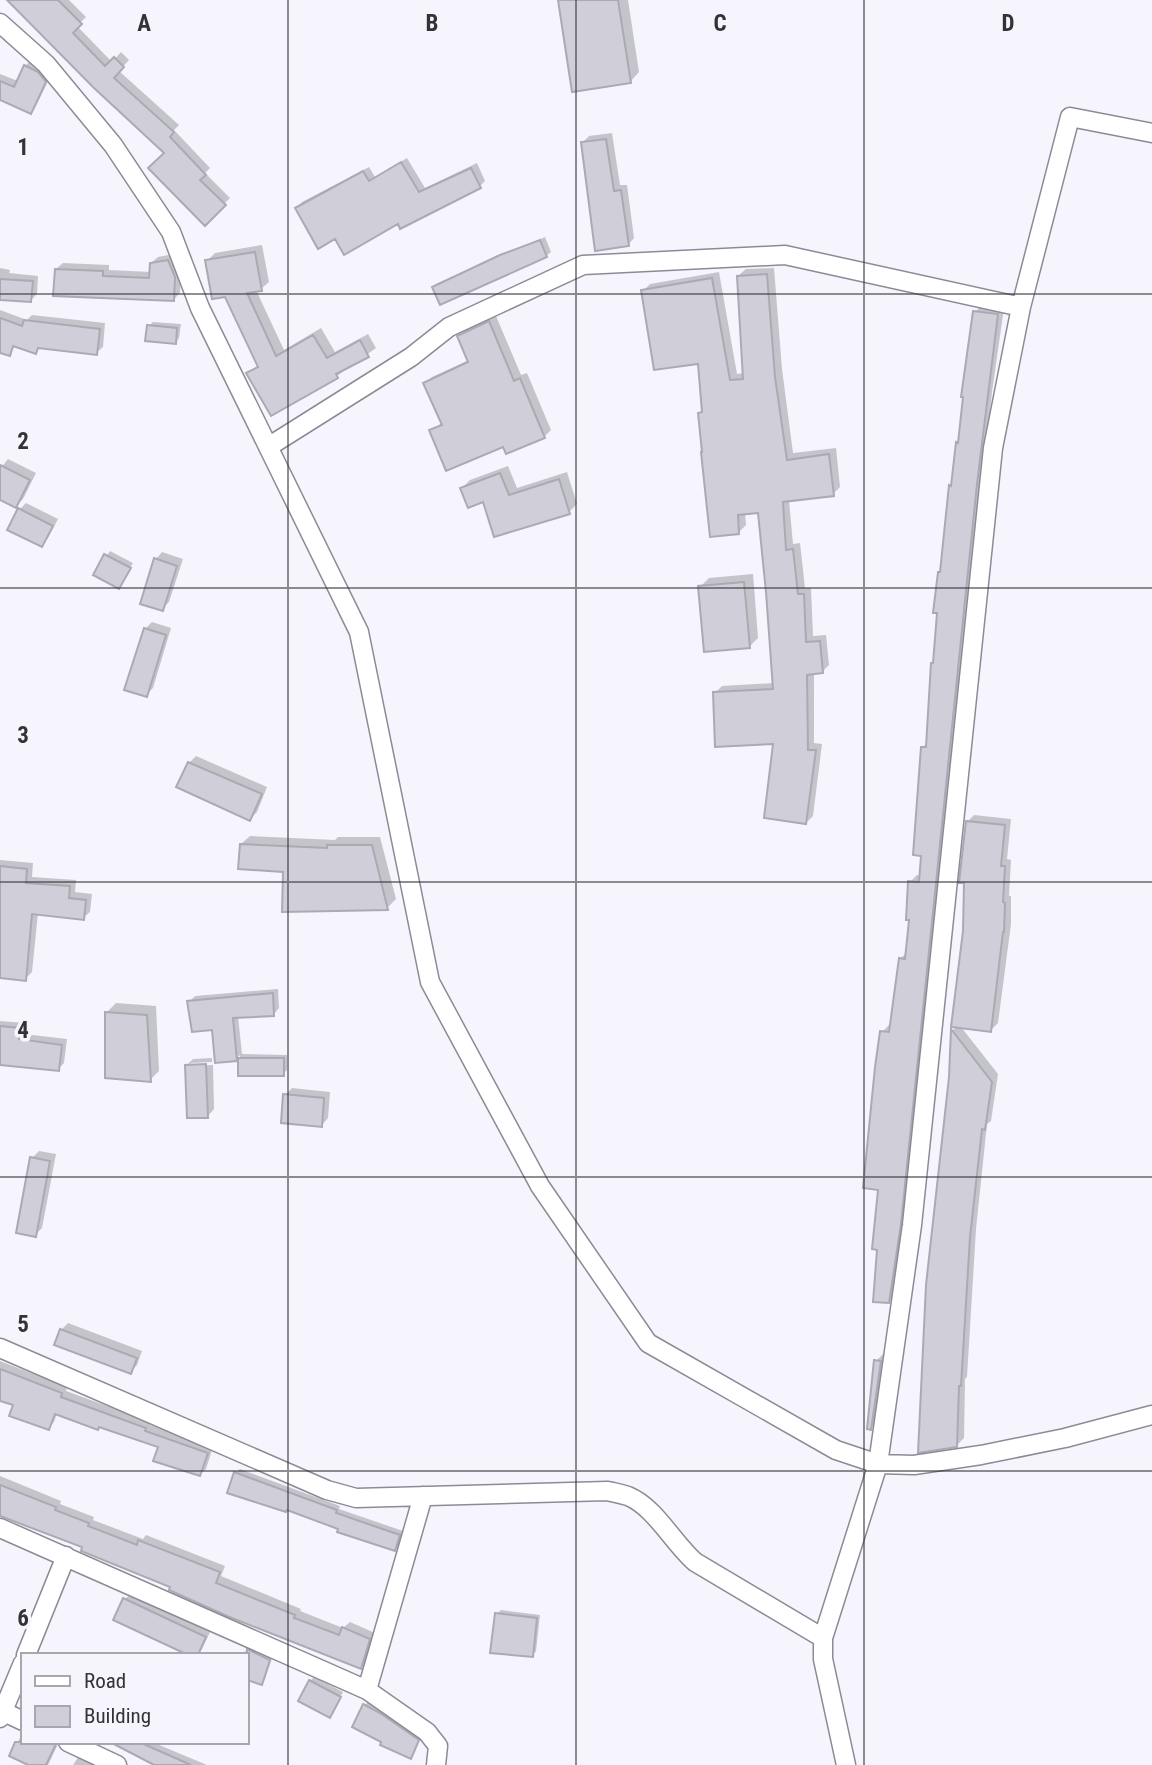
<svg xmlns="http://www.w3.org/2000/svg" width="1152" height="1765" font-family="'Roboto Condensed',sans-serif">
	<rect width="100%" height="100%" fill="#f6f5fe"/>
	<path fill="#0003" d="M10 0H69L86 17 77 26 112 62 121 52 129 60 119 71 179 125 174 130 210 168 205 173 230 198 205 223 166 153Z
		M559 0H628L639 72 630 82Z
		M31 60 51 75 36 106 30 112 0 100V74L18 81 25 66Z
		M612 133 620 185H627L634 238 628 245 582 143 589 136Z
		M407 158 425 188 477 163 485 181 480 186 399 222 336 237 297 208 302 202 369 167 375 177Z
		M545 237 551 252 546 256 434 287 438 283Z
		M262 245 269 282 261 289 256 290 284 350 321 328 335 352 368 334 376 348 337 376 272 414 249 374 259 364 207 261 215 253Z
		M174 254 181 270 180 293 174 299 56 269 63 263 109 265V270L151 272V263L158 257Z
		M0 268 10 270 9 273 38 276 37 294 31 300 0 299Z
		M774 268 782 369 793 453 836 448 840 487 833 494 789 500 793 544 800 543 805 588H811L813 636 826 635 829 665 822 672 814 673V743L822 744 813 816 806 823 775 742 715 693 722 686 774 683 759 511 745 513 746 525 739 532 700 413 704 410 699 362 643 291 650 284 719 272 737 374 744 373 738 276 746 269Z
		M982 305 1004 308 992 392 907 1216 896 1295 889 1302 879 1248 882 1032 889 1025H891L900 959 907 952 911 918 910 882 917 875 921 876 922 748 928 742 950 486 953 484 957 443 960 440 975 312Z
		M0 310 27 320 32 315 105 323 103 347 96 353 41 346 36 352 16 345 9 354 0 351Z
		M496 316 521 375 527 373 551 430 544 437 504 445 431 431 443 422 425 383 432 377 469 360 459 336 466 330Z
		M153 322 181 324 179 338 175 343 149 326Z
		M8 459 36 473 23 499 16 506 0 498V469Z
		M508 466 517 488 567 472 577 504 569 512 484 500 462 488 470 480Z
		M26 503 58 519 48 538 41 545 20 509Z
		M110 551 133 563 119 587 95 574Z
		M162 552 183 559 169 602 162 609 156 559Z
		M753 574 758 638 749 647 700 587 709 578Z
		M152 622 171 628 153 688 146 695 145 629Z
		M196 756 267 787 257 812 250 819 189 763Z
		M974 815 1011 819 1007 859 1011 860 1009 896H1011V924L998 1023 991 1030 961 1027 998 1074 991 1121 987 1124 976 1229 967 1377 965 1379 964 1438 957 1445 951 1077 953 1030 957 1026 965 931 967 822Z
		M250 836 335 840 338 837H380L396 899 387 908 241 844Z
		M0 860 33 863 32 877 76 880 75 892 92 894 90 912 83 918 38 913 32 972 25 979 0 977Z
		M278 989 279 1008 274 1014 238 1016 242 1054 287 1055V1070L283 1074H239L240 1055 236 1059 214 1028 189 1002 195 996Z
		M116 1003 156 1006 159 1071 150 1080 107 1012Z
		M0 1021 25 1023 24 1034 67 1039 64 1063 58 1069 0 1063Z
		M212 1058V1062L191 1063V1066L213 1065 214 1109 208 1116 187 1065 193 1059Z
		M292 1088 330 1092 328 1118 322 1125 285 1095Z
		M39 1151 56 1154 42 1228 35 1235 32 1158Z
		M68 1323 142 1351 137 1365 130 1372 61 1330Z
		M883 1354H887L877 1421 871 1428 876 1361Z
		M0 1361 67 1387 66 1391 151 1422 150 1425 213 1447 206 1469 200 1474 160 1446 57 1413 54 1422 48 1428 15 1404 0 1399Z
		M240 1469 340 1506 339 1509 403 1531 399 1545 395 1549 340 1528 235 1473Z
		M0 1476 61 1501 60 1504 94 1517 93 1520 143 1539 146 1535 225 1566 221 1576 301 1609 300 1611 343 1628 350 1622 375 1633 367 1660 361 1666 85 1546 0 1514Z
		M132 1593 211 1630 202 1649 197 1655 125 1599Z
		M501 1610 540 1615 536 1651 532 1656 497 1614Z
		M249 1645 273 1655 265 1679 261 1683 247 1678V1655H243Z
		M314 1677 343 1692 330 1716 310 1681Z
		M369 1701 422 1736 410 1756 364 1706Z
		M23 1732V1742H59L48 1765H32L11 1755Z
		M114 1742H152L207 1765H159Z
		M79 1756 96 1762 94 1765H73Z"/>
	<path fill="#d0cfd9" stroke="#abaab4" stroke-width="2" d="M7 0H58L82 24 73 33 105 66 114 57 124 67 114 78 174 132 170 137 206 175 200 180 226 205 205 226 148 168 164 153 94 88Z
		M558 0H618L631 83 572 92Z
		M24 65 38 72 46 82 31 114 0 100V81L14 87Z
		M606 139 614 191 621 190 629 246 595 251 581 142Z
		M401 162 419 192 471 168 481 188 400 229 398 224 344 255 335 239 318 249 295 208 363 171 369 181Z
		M540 240 547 257 440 305 432 287 500 255Z
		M255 252 262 291 247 293 276 356 313 335 327 358 360 340 369 357 336 374 338 378 271 416 246 373 258 367 225 297 212 299 205 260Z
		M168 260 175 277 174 301 53 296 55 269 103 271V276L149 278 150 263Z
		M767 274 775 377 787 460 829 454 834 496 783 502 786 550 793 549 798 594H804L806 642 820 641 823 673 807 675 808 750H816L806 824 764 818 773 744 715 747 713 692 773 689 766 592 758 513 738 515 739 534 710 537 701 452H702L698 413 702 412 698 364 654 370 641 290 712 278 730 380 743 379 737 276Z
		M0 279 33 281 31 302 0 300Z
		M973 311 998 314 977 484 901 1224 889 1303 873 1302 877 1250 872 1249 878 1190 863 1188 875 1067 880 1031 889 1032 899 958 905 959 909 920H906L908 881 919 882 921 856 913 855 921 747H926L931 663H933L937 613H933L938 572H940L949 485 951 486 956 442 958 443 963 397H961Z
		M0 318 22 326 24 320 100 329 97 355 38 348 36 354 13 346 10 356 0 353Z
		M489 321 514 381 520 378 545 438 506 454 503 447 446 471 429 430 442 425 423 383 468 362 457 336Z
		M147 325 177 328 176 344 145 341Z
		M0 465 30 480 16 508 0 500Z
		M500 473 509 495 559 479 570 514 494 537 483 502 468 508 460 488Z
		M18 508 53 526 42 547 7 530Z
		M104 554 131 568 119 589 93 575Z
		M154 558 177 566 163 611 140 604Z
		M744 582 750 648 704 652 698 586Z
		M144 628 166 635 147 697 124 690Z
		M188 762 262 794 250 821 176 787Z
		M966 821 1005 825 1001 866H1005L1003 902 1005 903 1004 932H1003L991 1032 951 1027 963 931 964 883H959Z
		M240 844 327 848V845H372L388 910 282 912 283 872 238 869Z
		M0 866 27 869 26 883 70 886 69 898 86 900 84 920 32 914 26 981 0 978Z
		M273 993 274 1016 233 1018 237 1061 215 1063 212 1030 192 1032 187 1001Z
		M105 1012 147 1015 151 1082 105 1078Z
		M0 1026 20 1028 19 1039 62 1045 59 1071 0 1065Z
		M951 1029 992 1082 985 1130 982 1129 970 1237 961 1386H959L957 1447 918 1453 926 1285 949 1077Z
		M238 1058H284V1076H238Z
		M206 1064 208 1118H187L185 1065Z
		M283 1094 324 1098 322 1127 281 1123Z
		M30 1157 50 1161 36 1237 16 1233Z
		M60 1329 137 1358 131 1374 54 1345Z
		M874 1360 881 1361 871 1430 867 1429Z
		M0 1369 62 1393 61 1397 146 1428 145 1431 208 1453 200 1476 153 1461 158 1447 99 1427 98 1430 55 1414 49 1430 9 1416 13 1405 0 1401Z
		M234 1472 337 1510 336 1513 400 1535 395 1551 337 1532 338 1529 287 1510 286 1512 227 1493Z
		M0 1485 56 1507 55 1510 89 1523 88 1526 137 1545 138 1540 220 1572 216 1583 295 1615 294 1618 339 1635 342 1627 370 1639 361 1669 227 1616 169 1590 170 1587 81 1551 82 1547 0 1516Z
		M123 1598 206 1637 198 1655H188L113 1620Z
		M495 1613 537 1618 533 1657 490 1653Z
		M247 1649 270 1660 262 1685 247 1680Z
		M309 1680 341 1697 330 1718 298 1701Z
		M363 1704 380 1713 419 1740 411 1759 380 1745 381 1742 352 1727Z
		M15 1742H57L46 1765H28L9 1756Z
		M110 1742H139L191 1765H154Z"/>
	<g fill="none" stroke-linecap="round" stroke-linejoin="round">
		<g stroke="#8c8b95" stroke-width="21">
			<path id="minor" d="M0 23 46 64 113 145 171 232 200 308 359 632 430 982 540 1186 648 1343 836 1450 878 1464 914 1465 981 1455 1065 1438 1152 1415
				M268 447 411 357 449 327 583 265 785 255 1021 307
				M0 1348 327 1490 356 1498 607 1491C614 1492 621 1494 628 1496 655 1507 673 1543 695 1562L823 1638
				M423 1496 367 1690 427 1732 438 1746 436 1765
				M0 1528 367 1690
				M26 1655 66 1556
				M0 1710 23 1721
				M0 1718 23 1663
				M68 1742 117 1765
				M846 1765 823 1659V1638L878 1464 912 1225 993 448 1021 307 1070 117 1152 133"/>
		</g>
		<use href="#minor" stroke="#fff" stroke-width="18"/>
	</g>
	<path fill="none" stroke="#333237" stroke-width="2" stroke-opacity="0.55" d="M288 0V1765M576 0V1765M864 0V1765M0 294H1152M0 588H1152M0 882H1152M0 1177H1152M0 1471H1152"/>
	<g font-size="23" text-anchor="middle" font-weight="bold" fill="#333237" stroke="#f6f5fe" stroke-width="7" stroke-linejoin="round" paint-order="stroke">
		<text x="144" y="31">A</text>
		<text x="432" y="31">B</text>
		<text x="720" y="31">C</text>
		<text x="1008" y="31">D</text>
		<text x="23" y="155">1</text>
		<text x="23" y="449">2</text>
		<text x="23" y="743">3</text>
		<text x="23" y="1038">4</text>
		<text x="23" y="1332">5</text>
		<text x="23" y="1626">6</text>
	</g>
	<rect x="21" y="1653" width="228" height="91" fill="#f6f5fe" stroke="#a8a7ae" stroke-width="2"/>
	<rect x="35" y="1676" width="35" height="10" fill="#ffffff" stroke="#a8a7ae" stroke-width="2"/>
	<text x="84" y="1688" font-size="21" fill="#333237">Road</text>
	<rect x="35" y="1706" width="35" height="21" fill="#d0cfd9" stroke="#a8a7ae" stroke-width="2"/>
	<text x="84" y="1723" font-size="21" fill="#333237">Building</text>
</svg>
